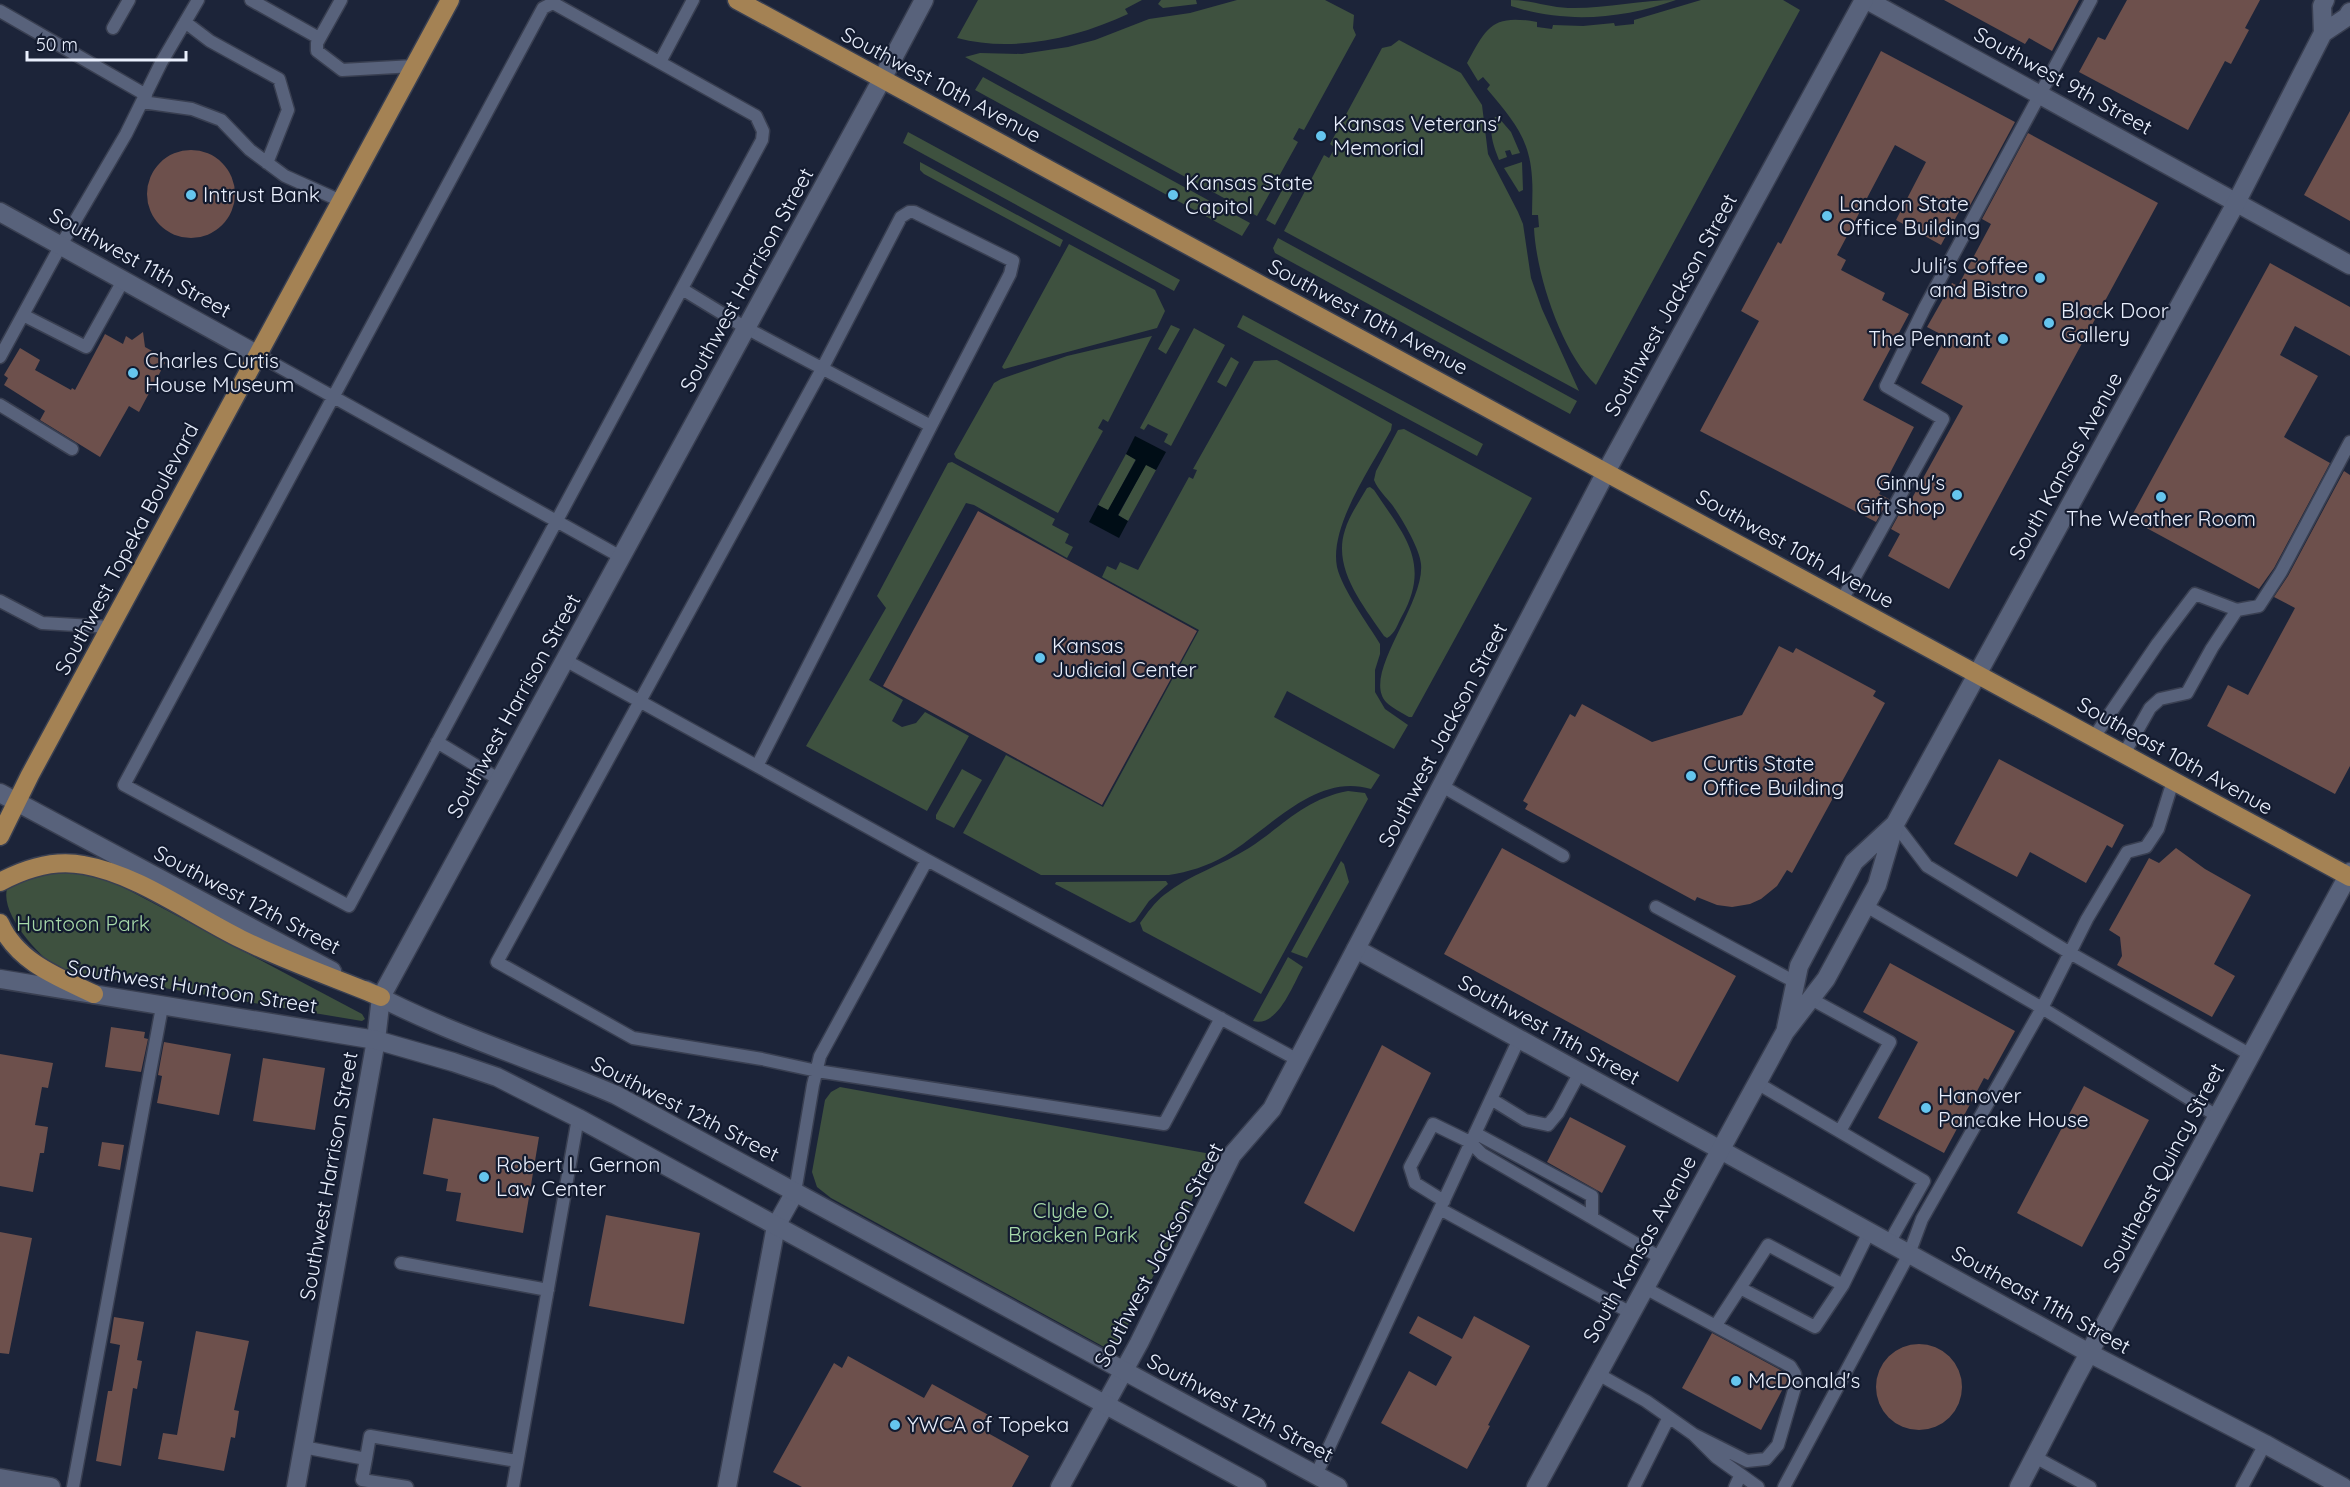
<svg xmlns="http://www.w3.org/2000/svg" width="2350" height="1487" font-family="Quicksand,sans-serif">
	<rect width="100%" height="100%" fill="#1c2439"/>
	<path fill="#3e513f" d="M978 0H1142L1125 9 1128 14C1076 38 1014 53 957 38Z
		M1161 0H1196L1197 4 1163 8 1158 4Z
		M1237 0H1325L1354 15 1353 28 1356 35 1304 130 1299 128 1293 139 1298 142 1257 216 965 57 980 53 1022 54 1068 47 1095 40 1149 19 1190 13Z
		M1511 0C1530 0 1549 7 1568 8 1604 9 1640 0 1676 0 1623 19 1565 24 1511 6Z
		M1701 0H1783L1800 10 1596 385C1562 354 1536 274 1534 228L1539 227 1538 215H1532C1532 203 1533 191 1532 178 1530 138 1512 119 1487 89L1490 85 1483 77 1478 81 1467 63C1487 26 1493 14 1537 22V27L1552 29 1553 25 1583 26 1614 23 1615 26 1634 24V20Z
		M1399 40 1461 73 1482 105 1488 154 1518 212 1523 224 1531 278 1542 309 1579 391 1284 231 1324 155 1329 158 1335 148 1330 144 1382 48 1391 46Z
		M983 77 1250 223 1242 236 975 90Z
		M1495 117H1498L1511 132 1520 153 1512 155 1510 150 1505 151 1507 157 1499 160C1494 147 1487 130 1495 117Z
		M908 132 1180 280 1174 291 903 143Z
		M920 162 1063 240 1060 247 924 174 920 170Z
		M1522 162 1523 190 1519 192 1504 168Z
		M1286 183 1295 188 1275 225 1266 220Z
		M1278 238 1577 401 1570 414 1275 253 1273 248Z
		M1069 244 1155 290 1165 311 1157 328 1004 369 1002 367Z
		M1243 315 1483 444 1477 456 1237 327Z
		M1171 325 1180 329 1166 354 1158 349Z
		M1194 328 1225 345 1171 446 1164 442 1168 434 1148 424 1144 430 1140 428Z
		M1152 336 1108 422 1103 419 1098 428 1103 431 1058 513 956 458 954 454 994 383 1001 379 1067 356Z
		M1231 357 1239 362 1226 387 1217 382Z
		M1277 360 1392 424 1391 430C1372 466 1329 526 1337 567 1342 589 1368 624 1380 644V654L1375 670V692L1385 709 1408 725 1394 749 1287 691 1274 717 1380 775 1371 789C1315 772 1269 830 1225 856 1208 866 1188 872 1169 875H1041L963 833 1006 755 1103 807 1199 630 1102 577 1107 566 1116 570 1120 562 1138 570 1189 477 1193 479 1197 470 1193 469 1254 361Z
		M1404 429 1532 498 1412 717H1409C1402 713 1392 708 1386 702 1361 674 1425 605 1421 564 1420 549 1402 519 1393 506 1387 498 1378 490 1374 480L1376 471 1398 430Z
		M1126 454 1136 459 1108 511 1098 505Z
		M952 462 1055 519 1052 525 1069 534 1065 543 1073 547 1067 558 974 505 966 503 869 680 903 700 892 721 902 727 916 723 925 712 969 736 927 811 806 746 886 608 877 596 948 463Z
		M1146 464 1156 470 1128 521 1118 516Z
		M1370 487 1374 490C1403 534 1432 562 1402 616 1398 623 1395 634 1387 638L1384 636C1364 606 1332 569 1345 530 1349 516 1359 502 1367 488Z
		M962 769 982 780 954 828 936 819V815Z
		M1348 791 1365 793 1368 799 1261 994 1143 931 1140 923C1147 913 1155 902 1164 895 1189 875 1222 865 1249 848 1284 825 1305 799 1348 791Z
		M1341 861 1344 864 1349 882 1307 958 1291 952Z
		M72 872 96 876 119 885 362 1014 365 1019 362 1021 62 971C42 960 0 915 7 889 18 873 55 872 72 872Z
		M1166 881 1168 884 1149 901 1135 921 1130 923 1055 884 1056 882Z
		M1288 957 1303 967C1293 984 1278 1028 1253 1021Z
		M840 1087 1211 1154 1189 1207 1117 1346 1106 1348 831 1198 817 1187 812 1172 825 1100 831 1092Z"/>
	<path fill="#000d16" d="M1135 436 1166 452 1156 470 1146 465 1118 515 1128 521 1119 538 1089 522 1098 505 1108 510 1136 460 1126 454Z"/>
	<path fill="#6d504c" d="M1944 0H2079L2052 51 2029 38 2025 44Z
		M2127 0H2260L2245 28 2249 30 2231 64 2225 61 2188 130 2079 72 2098 37 2105 40Z
		M1881 51 2015 122 1967 211 1961 208 1941 245 1896 220 1926 162 1895 145 1837 255 1846 260 1841 270 1885 293 1882 300 1909 314 1863 400 1914 427 1879 494 1889 499 1876 522 1700 431 1759 321 1741 311 1778 242 1781 244Z
		M2350 111V221L2304 195Z
		M2028 133 2158 203 1949 589 1888 556 1900 534 1891 529 1903 507 1906 509 1963 406 1921 383 1946 337 1927 327 1952 283 1958 286 1991 224 1982 219Z
		M147 194a44 44 0 1 1 88 0a44 44 0 1 1-88 0Z
		M2270 263 2350 307V356L2295 326 2280 355 2318 376 2284 437 2330 463 2274 568 2259 589 2130 519Z
		M143 332 145 347 161 356 165 363 139 412 129 406 100 457 40 420 45 411 4 385 8 378 4 375 20 348 40 360 35 370 71 390 72 388 75 390 105 334 123 344 126 336 132 340Z
		M2344 471 2350 475V766L2335 794 2207 726 2228 685 2248 695 2295 608 2274 597 2288 576Z
		M978 511 1197 631 1102 805 883 686Z
		M1779 646 1793 653 1796 648 1876 691 1873 696 1885 703 1792 873 1787 870 1777 886 1761 899 1750 904 1732 907 1717 905 1697 897 1695 901 1525 809 1528 804 1523 801 1570 714 1575 717 1582 704 1652 742 1699 728 1742 715Z
		M1999 759 2124 825 2112 848 2107 845 2086 883 2030 852 2017 877 1954 844Z
		M1502 848 1736 976 1678 1082 1444 954Z
		M2176 848 2205 869 2251 895 2214 964 2235 976 2212 1017 2117 965 2122 956 2120 937 2109 930 2149 858 2159 863Z
		M1890 963 2015 1031 1988 1080 1984 1078 1944 1153 1878 1118 1918 1042 1863 1012Z
		M111 1027 145 1032 144 1038 148 1039 141 1072 105 1067Z
		M164 1042 231 1054 219 1115 157 1103 162 1076 158 1075Z
		M1382 1045 1431 1073 1354 1232 1304 1203Z
		M0 1054 53 1063 48 1088 42 1087 35 1125 48 1127 44 1153H40L33 1192 0 1186Z
		M263 1058 325 1068 315 1130 253 1121Z
		M2084 1086 2149 1120 2082 1247 2017 1213Z
		M1570 1117 1626 1146 1602 1193 1547 1162Z
		M433 1118 539 1137 523 1233 456 1221 461 1193 446 1191 448 1179 423 1174Z
		M102 1142 124 1145 120 1170 98 1166Z
		M606 1215 700 1233 684 1324 589 1306Z
		M0 1232 32 1238 9 1354 0 1353Z
		M1418 1316 1462 1339 1474 1316 1530 1346 1488 1425 1490 1426 1467 1469 1381 1423 1409 1371 1436 1386 1452 1357 1409 1333Z
		M114 1317 144 1322 137 1360 142 1361 137 1389 133 1388 121 1466 96 1461 108 1391H112L120 1345 110 1343Z
		M196 1331 249 1341 234 1410 239 1411 235 1438 231 1437 224 1471 158 1459 163 1433 177 1435Z
		M1712 1333 1784 1372 1787 1376V1381L1761 1430 1682 1388Z
		M1876 1387a43 43 0 1 1 86 0a43 43 0 1 1-86 0Z
		M848 1356 924 1398 932 1384 994 1418 986 1432 1029 1456 1012 1487H802L773 1472 834 1363 842 1368Z"/>
	<g fill="none" stroke-linecap="round" stroke-linejoin="round">
		<g stroke="#393f51" stroke-width="15">
			<path id="service" d="M251 0 319 38
				M341 0 317 43V51L342 70 414 66
				M553 3 756 116 763 131 762 140 349 906 124 785 543 8Z
				M0 11 146 95
				M185 22 210 41 279 79 288 110 267 163
				M113 28 129 0
				M660 62 693 0
				M142 102 192 109 221 120 250 150 285 176 341 201
				M682 289 746 328 931 426 757 766
				M23 315 86 347 124 279
				M258 355 621 557
				M0 357 61 245 126 134 161 63 198 0
				M0 405 72 449
				M931 426 1010 274 1013 261 914 212H909L901 217 822 369 497 962 633 1038 762 1059 817 1071 1164 1124 1221 1018
				M1842 600 1943 419 1886 386 1925 307 2091 0
				M0 601 42 623 110 627
				M565 660 927 860 1298 1060
				M2094 737 2158 643 2195 594 2237 610 2259 606 2281 572 2350 442
				M437 742 500 780
				M2124 754 2150 708 2160 699 2187 693 2212 648 2237 610
				M1442 786 1563 856
				M1895 824 1927 866 2070 953 2251 1055
				M1866 906 2042 1008 2087 919 2127 852 2146 847 2158 829 2173 781
				M1656 907 1795 982
				M1811 999 1890 1042 1840 1131
				M1757 1083 1924 1181 1889 1243
				M1491 1099 1525 1120 1548 1125 1558 1113 1580 1072
				M1475 1133 1592 1196V1216
				M795 1192 813 1085 820 1056 927 860
				M1444 1201 1415 1183 1410 1167 1433 1124 1470 1142 1482 1154 1661 1258
				M1440 1209 1631 1313
				M401 1263 548 1290
				M1645 1288 1790 1366 1795 1374V1387L1778 1445 1766 1459 1747 1461 1693 1434
				M1740 1288 1815 1327 1843 1285 1869 1232
				M1716 1325 1768 1245 1843 1285
				M1598 1374 1646 1401 1693 1434 1716 1457 1758 1487
				M303 1447 366 1459 362 1480 407 1487
				M2035 1457 2090 1487
				M366 1459 370 1436 517 1461
				M1316 1475 1519 1039
				M73 1487 162 1007
				M513 1487 578 1118
				M1634 1487 1669 1417
				M1735 1487 1740 1476
				M1784 1487 1909 1254 1922 1219 2042 1008 2217 1116
				M2242 1487 2265 1444"/>
		</g>
		<g stroke="#393f51" stroke-width="21">
			<path id="minor" d="M0 212 258 355
				M1356 949 2089 1353 2265 1444 2343 1487
				M0 1478 51 1487
				M296 1487 376 1040
				M727 1487 776 1226 795 1192
				M2019 1487 2075 1379 2350 872"/>
		</g>
		<g stroke="#393f51" stroke-width="21">
			<path id="tertiary" d="M1867 0 2350 265
				M376 1040 381 997 882 79
				M1060 1487 1139 1343 1232 1155 1272 1109 1606 472"/>
		</g>
		<g stroke="#393f51" stroke-width="21">
			<path id="secondary" d="M2323 33 2347 17 2350 12
				M882 79 924 0
				M1606 472 1864 0
				M0 793 332 971
				M0 979 376 1040 453 1062 497 1077 578 1118 1257 1487
				M366 990C446 1033 533 1059 616 1095L1338 1487
				M1786 1028 1799 966 1854 862 1895 824
				M1536 1487 1785 1032 1826 979 1877 885 1895 824 2236 203 2323 33 2322 6 2325 0"/>
		</g>
		<g stroke="#393f51" stroke-width="21">
			<path id="primary" d="M737 0 2350 877
				M0 836 30 775 450 0
				M0 882C26 868 54 859 84 865 137 874 192 915 241 939 286 961 335 978 381 997
				M0 923C17 962 58 977 94 994"/>
		</g>
		<use href="#service" stroke="#58627b" stroke-width="12"/>
		<use href="#minor" stroke="#58627b" stroke-width="18"/>
		<use href="#tertiary" stroke="#58627b" stroke-width="18"/>
		<use href="#secondary" stroke="#58627b" stroke-width="18"/>
		<use href="#primary" stroke="#a48254" stroke-width="18"/>
	</g>
	<g fill="#65c5ee" stroke="#131b2f" stroke-width="2">
		<circle cx="1321" cy="136" r="6"/>
		<circle cx="191" cy="195" r="6"/>
		<circle cx="1173" cy="195" r="6"/>
		<circle cx="1827" cy="216" r="6"/>
		<circle cx="2040" cy="278" r="6"/>
		<circle cx="2049" cy="323" r="6"/>
		<circle cx="2003" cy="339" r="6"/>
		<circle cx="133" cy="373" r="6"/>
		<circle cx="1957" cy="495" r="6"/>
		<circle cx="2161" cy="497" r="6"/>
		<circle cx="1040" cy="658" r="6"/>
		<circle cx="1691" cy="776" r="6"/>
		<circle cx="1926" cy="1108" r="6"/>
		<circle cx="484" cy="1177" r="6"/>
		<circle cx="1736" cy="1381" r="6"/>
		<circle cx="895" cy="1425" r="6"/>
	</g>
	<g text-anchor="middle" stroke-width="4.5" stroke-linejoin="round" paint-order="stroke">
		<g font-size="21" fill="#e9effd" stroke="#131b2f">
			<text transform="translate(2063 81) rotate(29)" y="7">Southwest 9th Street</text>
			<text transform="translate(941 85) rotate(28)" y="7">Southwest 10th Avenue</text>
			<text transform="translate(140 263) rotate(29)" y="7">Southwest 11th Street</text>
			<text transform="translate(747 280) rotate(-61)" y="7">Southwest Harrison Street</text>
			<text transform="translate(1671 305) rotate(-61)" y="7">Southwest Jackson Street</text>
			<text transform="translate(1368 317) rotate(28)" y="7">Southwest 10th Avenue</text>
			<text transform="translate(2066 466) rotate(-61)" y="7">South Kansas Avenue</text>
			<text transform="translate(127 549) rotate(-62)" y="7">Southwest Topeka Boulevard</text>
			<text transform="translate(1795 549) rotate(29)" y="7">Southwest 10th Avenue</text>
			<text transform="translate(514 706) rotate(-61)" y="7">Southwest Harrison Street</text>
			<text transform="translate(1443 735) rotate(-62)" y="7">Southwest Jackson Street</text>
			<text transform="translate(2175 756) rotate(29)" y="7">Southeast 10th Avenue</text>
			<text transform="translate(247 900) rotate(28)" y="7">Southwest 12th Street</text>
			<text transform="translate(192 987) rotate(9)" y="7">Southwest Huntoon Street</text>
			<text transform="translate(1549 1030) rotate(29)" y="7">Southwest 11th Street</text>
			<text transform="translate(685 1109) rotate(27)" y="7">Southwest 12th Street</text>
			<text transform="translate(2164 1168) rotate(-62)" y="7">Southeast Quincy Street</text>
			<text transform="translate(329 1176) rotate(-80)" y="7">Southwest Harrison Street</text>
			<text transform="translate(1640 1249) rotate(-61)" y="7">South Kansas Avenue</text>
			<text transform="translate(1159 1255) rotate(-62)" y="7">Southwest Jackson Street</text>
			<text transform="translate(2041 1300) rotate(29)" y="7">Southeast 11th Street</text>
			<text transform="translate(1240 1408) rotate(28)" y="7">Southwest 12th Street</text>
		</g>
		<g font-size="21" fill="#e9effd" stroke="#131b2f" text-anchor="start">
			<text x="1333" y="131">Kansas Veterans'<tspan x="1333" dy="24">Memorial</tspan></text>
			<text x="1185" y="190">Kansas State<tspan x="1185" dy="24">Capitol</tspan></text>
			<text x="203" y="202">Intrust Bank</text>
			<text x="1839" y="211">Landon State<tspan x="1839" dy="24">Office Building</tspan></text>
			<text x="2028" y="273" text-anchor="end">Juli's Coffee<tspan x="2028" dy="24">and Bistro</tspan></text>
			<text x="2061" y="318">Black Door<tspan x="2061" dy="24">Gallery</tspan></text>
			<text x="1991" y="346" text-anchor="end">The Pennant</text>
			<text x="145" y="368">Charles Curtis<tspan x="145" dy="24">House Museum</tspan></text>
			<text x="1945" y="490" text-anchor="end">Ginny's<tspan x="1945" dy="24">Gift Shop</tspan></text>
			<text x="2161" y="526" text-anchor="middle">The Weather Room</text>
			<text x="1052" y="653">Kansas<tspan x="1052" dy="24">Judicial Center</tspan></text>
			<text x="1703" y="771">Curtis State<tspan x="1703" dy="24">Office Building</tspan></text>
			<text x="1938" y="1103">Hanover<tspan x="1938" dy="24">Pancake House</tspan></text>
			<text x="496" y="1172">Robert L. Gernon<tspan x="496" dy="24">Law Center</tspan></text>
			<text x="1748" y="1388">McDonald's</text>
			<text x="907" y="1432">YWCA of Topeka</text>
		</g>
		<g font-size="21" fill="#a7d9a9" stroke="#131b2f">
			<text x="83" y="931">Huntoon Park</text>
			<text x="1073" y="1218">Clyde O.<tspan x="1073" dy="24">Bracken Park</tspan></text>
		</g>
	</g>
	<path d="M27 51v9h159v-9" fill="none" stroke="#e9effd" stroke-width="3"/>
	<text x="36" y="51" font-size="18" fill="#e9effd" stroke="#131b2f" stroke-width="4.5" paint-order="stroke">50 m</text>
</svg>
